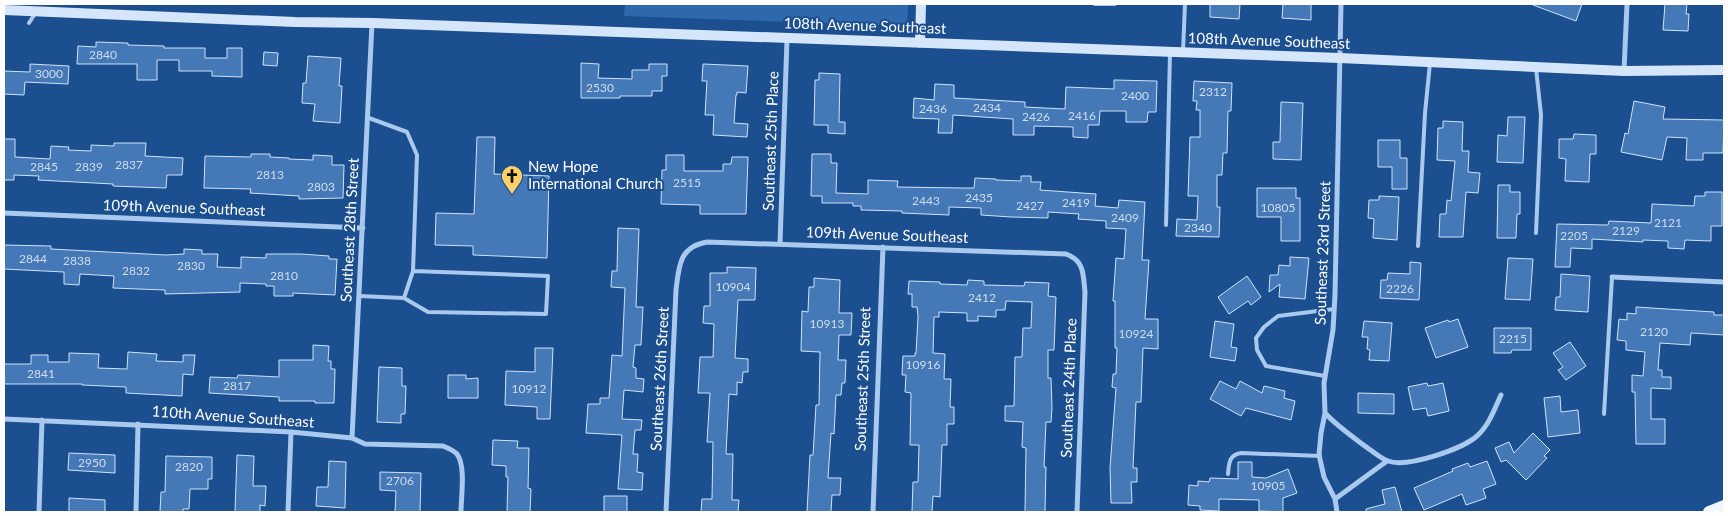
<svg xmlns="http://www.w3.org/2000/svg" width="1728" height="516" font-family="Lato,sans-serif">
	<rect width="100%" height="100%" fill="#1b4f8f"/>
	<path fill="#2e69ad" d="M625 4H908L907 26 624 16Z"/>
	<path fill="#4478b7" stroke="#cfe3fa" d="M1210 4H1240L1239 19 1210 17Z
		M1283 4H1311V20L1282 18Z
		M1533 4H1582L1576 21 1533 5Z
		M1665 4H1687L1686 14H1689L1688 31 1663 30Z
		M96 42 128 43V45L164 46V48H205V58H227V48H242V77L212 76V71H179V60H157V80H137V64H77L78 46 96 47Z
		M264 52 278 53 277 66 263 65Z
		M308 56 341 58 339 86H342L340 123 313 121 315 104 302 103 303 83H306Z
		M581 63 599 64 598 78 632 79V70H649V64H667V76H662V91H652V96H620V98H581Z
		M30 64 69 66 68 84 25 82 24 95 4 94V71L30 72Z
		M703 64 748 66 746 93 737 92V95H736L734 123 748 124 747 137 713 135 714 115H705L707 81H702Z
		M819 73 840 74 839 122H845V134L828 133V125H814L815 80H819Z
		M1114 80 1157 81 1156 112H1148L1147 122H1126V111H1100L1099 125H1088V138L1073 137V127L1034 126V135H1013V119L953 115 952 133H938L939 119 913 118 914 98 934 100 935 84 954 85V98L1025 102V107L1065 109 1066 87 1114 89Z
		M1194 81 1232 83 1231 111H1228L1227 153H1223L1222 175H1217V207H1220L1219 237 1176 236 1177 219 1197 220 1198 196H1188L1190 137H1200V110H1196L1197 101H1193Z
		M1634 101 1665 107 1663 119 1724 120 1723 153H1703V160H1686L1687 138 1667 137 1662 160 1621 152 1625 133 1628 134Z
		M1281 102 1303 103 1301 160 1273 159V142H1280Z
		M1508 117H1525L1523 163 1497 162 1498 135 1507 136Z
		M1443 121 1463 122 1462 151H1469L1468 172 1480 173 1478 193 1466 192 1463 237H1439L1440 214H1446L1447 200 1451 201 1455 161 1437 160 1438 128H1443Z
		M1574 134 1596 135V154H1590L1589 182 1565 181 1566 159 1559 158V139H1573Z
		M477 137H495L494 174 549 176 547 258 473 255V246L435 245 436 213 474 214Z
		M4 139H15V157L50 159 51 146 69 147 68 150 91 151V145L114 146V143H146L145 156 183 158 182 175H167L166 188 113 186V184L38 180 39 176 14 175V180H4Z
		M1378 140H1400V158H1407V189H1392V167H1378Z
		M251 154H270V157L289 158V159L313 160V155L332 156V165H344L343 198 299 199V196L250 193 251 189 204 188 205 156 251 157Z
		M812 154H831V163H837L836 193 868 194V180L898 181 897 187 963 188H974L975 178 996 179V180L1021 181V176H1031V182H1041L1040 190 1096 194 1095 206 1118 208 1119 200 1145 202 1142 260H1149L1145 319H1158V349L1143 348 1141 402H1136L1133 468H1137V482H1131L1132 503H1111L1110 468 1116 388 1112 387 1113 374H1116L1117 348H1115V301H1113L1116 258 1124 259 1126 229 1106 228V221L1078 219 1079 214 1048 212V218L1011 217 981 215V208L949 207V215L902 213V211L861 210V206H853V203H822V196H811Z
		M666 155H684V171H723V164H731L732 157H748L746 214H700V205L661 204 662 170H666Z
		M1498 185H1510V192H1520V214H1517L1516 238H1497Z
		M1257 188H1296V198H1300V241H1281V217H1257Z
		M1705 192H1722V226H1711V241L1685 240 1684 249 1668 248V241L1643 240V242L1592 239V249L1571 248 1570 267H1555L1557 224 1608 225 1609 221 1651 223 1652 204 1694 206 1695 196H1705Z
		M1379 196 1399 197 1397 240 1373 238 1374 219 1368 218 1369 200H1379Z
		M618 228 639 229 636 307H643L641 345H635L633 367 636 368V378L644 379 643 392 624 390 622 419 642 420 641 430H635L633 454H638L637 472 643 473 642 490 618 489 622 435 586 433 588 404H600V398H609L612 355 622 356 625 288 611 287 612 271H617Z
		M4 245 51 246V249L166 255 184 254V249L202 250V254H218L217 267 241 268V257L266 258V254H301L329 256V259H337L335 295 293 293V296H274V286H266V284L240 283V292L165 294V290L113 288 114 276 80 274 79 285 64 284V272L4 269Z
		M1290 257 1309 258 1305 299 1279 297 1280 284 1269 292 1270 275H1278L1279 265 1290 266Z
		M1508 258 1533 259 1530 300 1505 299Z
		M1410 262 1421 263 1419 300 1380 298 1381 280H1387L1388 273 1410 274Z
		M727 267 756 268 755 300H738L735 358 748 359V372H743L742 383 737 382V395L729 394 726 454H733L732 500H739L738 512H701L702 499H712L713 442H707L710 393H698L700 357H713L714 324 703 323 704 306H710V273H727Z
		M1561 274 1590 276 1588 312 1555 310 1556 297H1560Z
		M1247 276 1261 297 1251 305 1248 301 1229 314 1218 297Z
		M814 278 840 280 839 313H852L851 335H839L838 360H846L845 383H842L841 395H836L834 434 831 433 828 478H841L840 495H832L831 512H807L810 455H813L816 405H819L820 352 801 351 802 311 808 312 809 287H814Z
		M968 280 984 281V285L1024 286 1025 282 1049 283 1048 296 1056 297 1054 350H1048V378H1051L1052 408 1051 422H1046L1044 467H1046L1045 512H1025L1026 448 1022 447 1023 422 1005 421V406H1014L1015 357H1022L1023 328H1031L1032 302 1006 301 1005 310H996V317L978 316V321H967V313L939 312V317H934L933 353 945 354 944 379H951L950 407H954V424H947V445H942L940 497 933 496 932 512H912L913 482H918L919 445H910L911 393 905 392 906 375H902L903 356H915V353H916L918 317 917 307H912V294H908L909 281 940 282V284L967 285Z
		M1636 307 1714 312V315H1724V335L1691 333 1690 345 1660 343 1658 370H1662V377H1671V389L1651 388V419H1665V444H1636L1635 392H1632V375L1643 376 1645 352 1626 350V341L1617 340 1619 319 1627 320V313L1636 314Z
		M1458 319 1468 347 1436 358 1425 328 1448 320 1449 322Z
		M1215 321 1234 324 1231 347 1237 348 1235 361 1210 357Z
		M1364 321 1392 323 1389 361 1369 360 1370 350 1367 349 1368 337H1362Z
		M1494 328H1531V350H1512L1511 353H1494Z
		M1570 342 1586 366 1566 380 1558 370 1563 367 1553 353Z
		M313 345 329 346 328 361H331V369H335L334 403H315V401H279V397L209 393 210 377 237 378 238 375 279 377V360H313Z
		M535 348H553L550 419H537V407L505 405 506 371 535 372Z
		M128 352 157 354 156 361 183 362V355H195L193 375 183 374 182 396 126 393V387L82 385V384H4V364H31V355H48V362H69V353L99 354 98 368 127 369Z
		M379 367 402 368V386H406L405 414H401V423L377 422Z
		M448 375H466V379L478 378V398H448Z
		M1220 381 1236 389 1240 381 1262 393 1264 386 1285 391 1284 398 1295 401 1291 420 1246 408 1241 416 1210 399Z
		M1427 383 1428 386 1443 383 1449 411 1428 416 1426 408 1413 410 1408 387Z
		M1358 393 1394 394V414L1358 413Z
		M1560 396 1561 412 1578 410 1580 433 1548 437 1544 398Z
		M1533 433 1550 450 1544 456 1547 458 1526 480 1506 460 1501 462 1495 448 1509 442 1514 453Z
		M493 440 518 441 517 448H529L528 488 531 489 530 512H507L508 477H506V466L492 465Z
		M69 453 115 455V473L68 470Z
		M237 455 254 456 253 486H266L265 506 260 505V512H235Z
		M166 456 212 457V479H208V489H190L189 509H183V512H160L161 492H165Z
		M329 461 346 462 345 508 316 506 317 487H328Z
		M1487 461 1496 484 1483 489 1486 498 1466 505 1462 494 1424 510 1414 488 1453 471 1452 469 1468 463 1470 467Z
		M1238 462H1252V477L1266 478 1288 469 1297 493 1283 498V512L1259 511V500L1219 499V511L1200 510V506L1188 505 1189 485 1198 486V481L1209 482 1210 478 1238 479Z
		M380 472 421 473 420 512H395L396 491 380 490Z
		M1395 487 1402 512H1366V509L1385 504 1382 490Z
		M604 496H627V512H604Z
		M69 498 105 500V512H69Z"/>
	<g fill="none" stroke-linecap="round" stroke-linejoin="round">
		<path stroke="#a9c9ee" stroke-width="4" d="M1095 4H1115
			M29 23 36 12
			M1183 51 1185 4
			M1536 68 1541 115 1536 233
			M1166 225 1170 53
			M1418 246 1425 113 1430 63
			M359 296 404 298 413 271 417 155 407 132 369 118
			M404 298 428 312 546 314 548 276 413 271
			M1325 376 1266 366 1257 350 1256 338 1264 327 1278 316 1334 309
			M1604 414 1612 277
			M1228 474C1229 463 1229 455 1241 453L1320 456"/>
		<path stroke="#a9c9ee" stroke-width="5" d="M1624 71 1627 4
			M4 213 363 228
			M780 243 787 39
			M1612 277 1724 282
			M1325 413C1338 427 1353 437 1369 449 1375 453 1382 459 1388 461 1407 468 1464 449 1478 435 1489 425 1495 408 1501 395
			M4 419 291 432 352 438 365 444 443 446C448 448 453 450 457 454 466 466 461 497 461 512
			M352 438 372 23
			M1335 499 1324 477 1319 455 1321 433 1325 413 1324 383 1333 330 1335 295 1341 4
			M39 512 42 420
			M136 512 138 424
			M288 512 291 432
			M666 512 676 290C679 266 679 247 707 242L1066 254C1085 261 1083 275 1085 292L1077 512
			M873 512 883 247
			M1337 512 1335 499 1387 461"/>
		<path stroke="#d6e6fa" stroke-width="10" d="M4 10 295 22 372 23 1340 58 1624 71 1724 70
			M920 43 921 4"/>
		<path stroke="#f0f6ff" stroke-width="12" d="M1709 512 1724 506"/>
	</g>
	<defs>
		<g id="church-pin" transform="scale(1.125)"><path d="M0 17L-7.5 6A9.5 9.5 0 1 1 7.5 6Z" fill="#ffd166" stroke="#1b4f8f"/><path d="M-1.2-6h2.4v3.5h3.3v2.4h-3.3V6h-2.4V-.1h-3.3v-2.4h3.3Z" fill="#111"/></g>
	</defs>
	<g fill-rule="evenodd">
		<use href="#church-pin" x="512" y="176"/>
	</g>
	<g text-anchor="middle" stroke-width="4" stroke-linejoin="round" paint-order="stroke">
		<g font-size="12" fill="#d0dded">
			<text x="103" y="59">2840</text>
			<text x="49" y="78">3000</text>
			<text x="600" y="92">2530</text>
			<text x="1213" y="96">2312</text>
			<text x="1135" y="100">2400</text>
			<text x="987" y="112">2434</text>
			<text x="933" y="113">2436</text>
			<text x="1082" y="120">2416</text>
			<text x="1036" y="121">2426</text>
			<text x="129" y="169">2837</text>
			<text x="44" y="171">2845</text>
			<text x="89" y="171">2839</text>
			<text x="270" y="179">2813</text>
			<text x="687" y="187">2515</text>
			<text x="321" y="191">2803</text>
			<text x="979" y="202">2435</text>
			<text x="926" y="205">2443</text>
			<text x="1076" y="207">2419</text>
			<text x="1030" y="210">2427</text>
			<text x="1278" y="212">10805</text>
			<text x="1125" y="222">2409</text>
			<text x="1668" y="227">2121</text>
			<text x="1198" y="232">2340</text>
			<text x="1626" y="235">2129</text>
			<text x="1574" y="240">2205</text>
			<text x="33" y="263">2844</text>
			<text x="77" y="265">2838</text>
			<text x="191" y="270">2830</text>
			<text x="136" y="275">2832</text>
			<text x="284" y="280">2810</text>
			<text x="733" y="291">10904</text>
			<text x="1400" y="293">2226</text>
			<text x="982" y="302">2412</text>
			<text x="827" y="328">10913</text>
			<text x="1654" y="336">2120</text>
			<text x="1136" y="338">10924</text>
			<text x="1513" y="343">2215</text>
			<text x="923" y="369">10916</text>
			<text x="41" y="378">2841</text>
			<text x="237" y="390">2817</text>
			<text x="529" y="393">10912</text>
			<text x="92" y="467">2950</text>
			<text x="189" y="471">2820</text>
			<text x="400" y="485">2706</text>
			<text x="1268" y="490">10905</text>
		</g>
		<g font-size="15" fill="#fff" stroke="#1b4f8f">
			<text transform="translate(865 26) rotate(2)" y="5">108th Avenue Southeast</text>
			<text transform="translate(1269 41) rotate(2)" y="5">108th Avenue Southeast</text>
			<text transform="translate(771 141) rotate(-88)" y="5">Southeast 25th Place</text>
			<text transform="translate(184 208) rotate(2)" y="5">109th Avenue Southeast</text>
			<text transform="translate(350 230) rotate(-87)" y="5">Southeast 28th Street</text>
			<text transform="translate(887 235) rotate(2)" y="5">109th Avenue Southeast</text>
			<text transform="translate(1323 253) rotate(-88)" y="5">Southeast 23rd Street</text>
			<text transform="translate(660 379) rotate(-87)" y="5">Southeast 26th Street</text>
			<text transform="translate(863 379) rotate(-88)" y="5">Southeast 25th Street</text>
			<text transform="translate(1069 388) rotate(-88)" y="5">Southeast 24th Place</text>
			<text transform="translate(233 417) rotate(4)" y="5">110th Avenue Southeast</text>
		</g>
		<g font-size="15" fill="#fff" stroke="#1b4f8f" text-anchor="start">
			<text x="528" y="172">New Hope<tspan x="528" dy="17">International Church</tspan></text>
		</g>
	</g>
	<rect width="1728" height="516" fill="none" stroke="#ffffff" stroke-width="10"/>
</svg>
